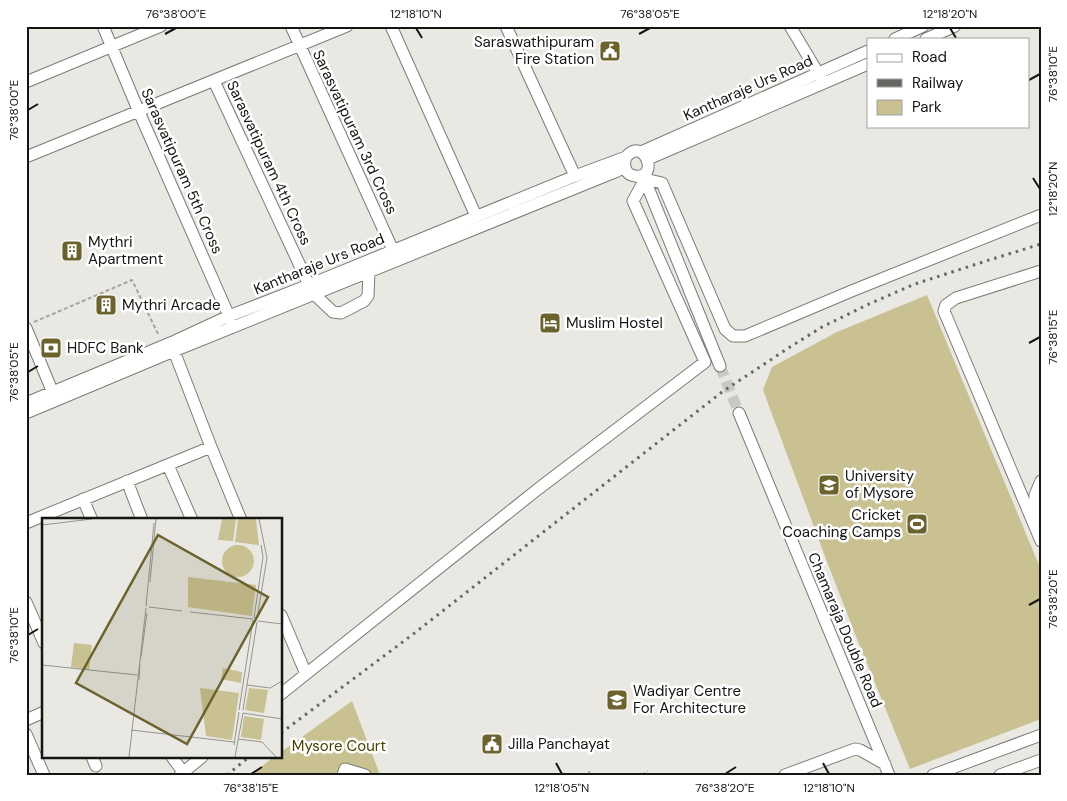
<svg xmlns="http://www.w3.org/2000/svg" width="1067" height="801" font-family="'DM Sans',sans-serif">
	<rect width="100%" height="100%" fill="#e9e8e3"/>
	<path fill="#c9c191" d="M927 295 1041 570V719L910 769 855 634 826 559 763 390 772 367 837 332Z
		M352 701 380 775H250L274 757H281V752Z"/>
	<g fill="none" stroke-linecap="round" stroke-linejoin="round">
		<path stroke="#c9c8c4" stroke-width="11" stroke-dasharray="11 5.5" stroke-linecap="butt" d="M720 366 739 413"/>
		<g stroke="#7c7b76" stroke-width="13">
			<path id="minor" d="M103 26 139 112 232 323
				M291 26 396 257
				M391 26 476 216
				M506 26 575 176
				M790 26 821 78
				M895 39 923 26
				M926 39 955 26
				M214 81 309 285
				M26 82 161 26
				M641 152 868 51
				M26 157 347 26
				M648 159 868 64
				M643 175 720 366
				M1041 271 956 298 946 305 944 311 1041 541
				M314 294 333 312 341 313 364 301 368 296 369 272
				M26 328 53 393
				M174 351 211 447 241 520
				M26 403 175 341 229 316 309 285 575 176 626 157C645 135 660 180 635 176 625 175 623 165 626 157
				M26 413 174 351 615 172 625 167
				M739 413 889 775
				M168 465 192 520
				M127 481 142 520
				M83 499 92 520
				M1034 520 1035 495 1041 481
				M26 523 211 447
				M26 602 44 643
				M281 615 306 674 281 694
				M306 674 538 489 705 362 633 201 645 179 662 183 725 329 733 336H745L854 290 1041 215
				M26 720 44 712
				M26 734 44 775
				M92 757 96 766
				M172 757 183 772
				M180 775 202 757
				M343 775 345 769 365 775
				M785 775 855 749 860 750 885 764
				M933 775 1041 735
				M1000 775 1041 760"/>
		</g>
		<path stroke="#a5a4a0" stroke-width="2" stroke-dasharray="4 2.5" stroke-linecap="butt" d="M34 322 132 280 159 336
			M589 771 590 775
			M642 775 648 771"/>
		<use href="#minor" stroke="#fff" stroke-width="11"/>
		<path stroke="#676663" stroke-width="3" stroke-dasharray="2.5 5" stroke-linecap="butt" d="M281 733 412 635 722 392 790 347 822 327 871 303 915 284 986 261 1041 244
			M227 775 249 757"/>
	</g>
	<path fill="none" stroke="#151513" stroke-width="2" d="M416 28 422 38M950 28 956 38M165 34 176 28M639 34 650 28M1029 80 1040 74M28 110 38 104M1033 178 1040 189M1029 343 1040 337M28 372 38 366M1029 605 1040 599M28 635 38 629M556 763 562 774M823 763 829 774M251 774 262 767M725 774 736 767"/>
	<defs>
		<g id="civic-square" transform="scale(1.125)"><rect x="-9" y="-9" width="18" height="18" rx="4" fill="#6b622e" stroke="#fff"/><path d="M-.6-6.5H3V-4.5H.6V-3L4-1V1h2V6H-6V1h2V-1L-.6-3ZM-1.2 2.5V6h2.4V2.5Z" fill="#fff"/></g>
		<g id="building-square" transform="scale(1.125)"><rect x="-9" y="-9" width="18" height="18" rx="4" fill="#6b622e" stroke="#fff"/><path d="M-4-6H4V6H1V3H-1V6H-4ZM-2.5-4.3h1.7v1.8h-1.7ZM.8-4.3h1.7v1.8H.8ZM-2.5-1h1.7V.8h-1.7ZM.8-1h1.7V.8H.8Z" fill="#fff"/></g>
		<g id="hotel-square" transform="scale(1.125)"><rect x="-9" y="-9" width="18" height="18" rx="4" fill="#6b622e" stroke="#fff"/><path d="M-6-4.5h1.5V1H6V5H4.5V3h-9V5H-6ZM-4 0a1.8 1.8 0 1 1 3.6 0ZM.5 0V-2.5h3Q6-2.5 6 0Z" fill="#fff"/></g>
		<g id="bank-square" transform="scale(1.125)"><rect x="-9" y="-9" width="18" height="18" rx="4" fill="#6b622e" stroke="#fff"/><path d="M-6-4H6V4H-6ZM0-2.3a2.3 2.3 0 1 0 0 4.6a2.3 2.3 0 1 0 0-4.6Z" fill="#fff"/></g>
		<g id="university-square" transform="scale(1.125)"><rect x="-9" y="-9" width="18" height="18" rx="4" fill="#6b622e" stroke="#fff"/><path d="M0-5L7-2L0 1L-7-2ZM-4 1L0 2.5L4 1V4Q0 6-4 4Z" fill="#fff"/></g>
		<g id="stadium-square" transform="scale(1.125)"><rect x="-9" y="-9" width="18" height="18" rx="4" fill="#6b622e" stroke="#fff"/><path d="M0-5a6.5 5 0 1 0 0 10a6.5 5 0 1 0 0-10ZM-3.5-1.8h7v3.6h-7Z" fill="#fff"/></g>
	</defs>
	<g fill-rule="evenodd">
		<use href="#civic-square" x="610" y="51"/>
		<use href="#building-square" x="72" y="251"/>
		<use href="#building-square" x="106" y="305"/>
		<use href="#hotel-square" x="550" y="323"/>
		<use href="#bank-square" x="51" y="348"/>
		<use href="#university-square" x="829" y="485"/>
		<use href="#stadium-square" x="917" y="524"/>
		<use href="#university-square" x="617" y="700"/>
		<use href="#civic-square" x="492" y="744"/>
	</g>
	<g text-anchor="middle" stroke-width="5" stroke-linejoin="round" paint-order="stroke">
		<g font-size="15" fill="#151513" stroke="#fff" text-anchor="start">
			<text x="594" y="47" text-anchor="end">Saraswathipuram<tspan x="594" dy="17">Fire Station</tspan></text>
			<text x="88" y="247">Mythri<tspan x="88" dy="17">Apartment</tspan></text>
			<text x="122" y="310">Mythri Arcade</text>
			<text x="566" y="328">Muslim Hostel</text>
			<text x="67" y="353">HDFC Bank</text>
			<text x="845" y="481">University<tspan x="845" dy="17">of Mysore</tspan></text>
			<text x="901" y="520" text-anchor="end">Cricket<tspan x="901" dy="17">Coaching Camps</tspan></text>
			<text x="633" y="696">Wadiyar Centre<tspan x="633" dy="17">For Architecture</tspan></text>
			<text x="508" y="749">Jilla Panchayat</text>
		</g>
		<g font-size="15" fill="#151513" stroke="#fff">
			<text transform="translate(748 88) rotate(-24)" y="5">Kantharaje Urs Road</text>
			<text transform="translate(355 132) rotate(65)" y="5">Sarasvatipuram 3rd Cross</text>
			<text transform="translate(269 163) rotate(65)" y="5">Sarasvatipuram 4th Cross</text>
			<text transform="translate(182 171) rotate(66)" y="5">Sarasvatipuram 5th Cross</text>
			<text transform="translate(319 264) rotate(-22)" y="5">Kantharaje Urs Road</text>
			<text transform="translate(845 630) rotate(67)" y="5">Chamaraja Double Road</text>
		</g>
		<g font-size="15" fill="#4b4100" stroke="#fff">
			<text x="339" y="751">Mysore Court</text>
		</g>
	</g>
	<g transform="translate(42 518)">
		<rect width="240" height="240" fill="#e9e8e3"/>
		<path d="M180 1H194L191 23 176 22ZM196 1H214L217 27 193 24ZM180 43a16 16 0 1 1 32 0a16 16 0 1 1-32 0ZM146 59 214 67 210 98 146 89ZM32 125 50 127 47 152 29 149ZM181 150 200 154 199 165 179 161ZM158 170 197 175 190 222 164 218ZM207 170 226 172 222 195 203 192ZM202 198 222 201 219 222 199 219Z" fill="#c9c191"/>
		<path fill="none" stroke="#949490" stroke-width="1" d="M0 7 50 1M108 64 114 1M104 88 112 5M107 89 140 93M148 94 211 101M212 100 221 39 219 27M215 100 225 40 217 1M216 103 240 106M99 139 105 95M0 147 95 157M97 162 98 147M205 167 228 170 240 163M197 192 211 102M201 192 215 104M89 212 192 224M196 221 220 224 234 239M192 227 197 194M87 239 104 90M193 239 201 195 240 201"/>
		<path fill="#6b622e" fill-opacity="0.15" stroke="#6b622e" stroke-width="2.5" d="M116 17 226 79 145 226 34 165Z"/>
		<rect width="240" height="240" fill="none" stroke="#151513" stroke-width="2.5"/>
	</g>
	<rect width="1067" height="801" fill="none" stroke="#ffffff" stroke-width="55"/>
	<rect x="867" y="38" width="162" height="90" fill="#ffffff" stroke="#a1a1a1"/>
	<rect x="877" y="54" width="25" height="8" fill="#ffffff" stroke="#a1a1a1"/>
	<text x="912" y="62" font-size="15" fill="#151513">Road</text>
	<rect x="877" y="79" width="25" height="8" fill="#676663" stroke="#a1a1a1"/>
	<text x="912" y="88" font-size="15" fill="#151513">Railway</text>
	<rect x="877" y="100" width="25" height="15" fill="#c9c191" stroke="#a1a1a1"/>
	<text x="912" y="112" font-size="15" fill="#151513">Park</text>
	<rect x="28" y="28" width="1012" height="746" fill="none" stroke="#151513" stroke-width="2"/>
	<g font-size="12" text-anchor="middle" fill="#151513">
		<text x="176" y="18">76°38'00"E</text>
		<text x="416" y="18">12°18'10"N</text>
		<text x="650" y="18">76°38'05"E</text>
		<text x="950" y="18">12°18'20"N</text>
		<text transform="translate(1053 74) rotate(-90)" y="4">76°38'10"E</text>
		<text transform="translate(14 110) rotate(-90)" y="4">76°38'00"E</text>
		<text transform="translate(1053 189) rotate(-90)" y="4">12°18'20"N</text>
		<text transform="translate(1053 337) rotate(-90)" y="4">76°38'15"E</text>
		<text transform="translate(14 372) rotate(-90)" y="4">76°38'05"E</text>
		<text transform="translate(1053 599) rotate(-90)" y="4">76°38'20"E</text>
		<text transform="translate(14 635) rotate(-90)" y="4">76°38'10"E</text>
		<text x="251" y="792">76°38'15"E</text>
		<text x="562" y="792">12°18'05"N</text>
		<text x="725" y="792">76°38'20"E</text>
		<text x="829" y="792">12°18'10"N</text>
	</g>
</svg>
